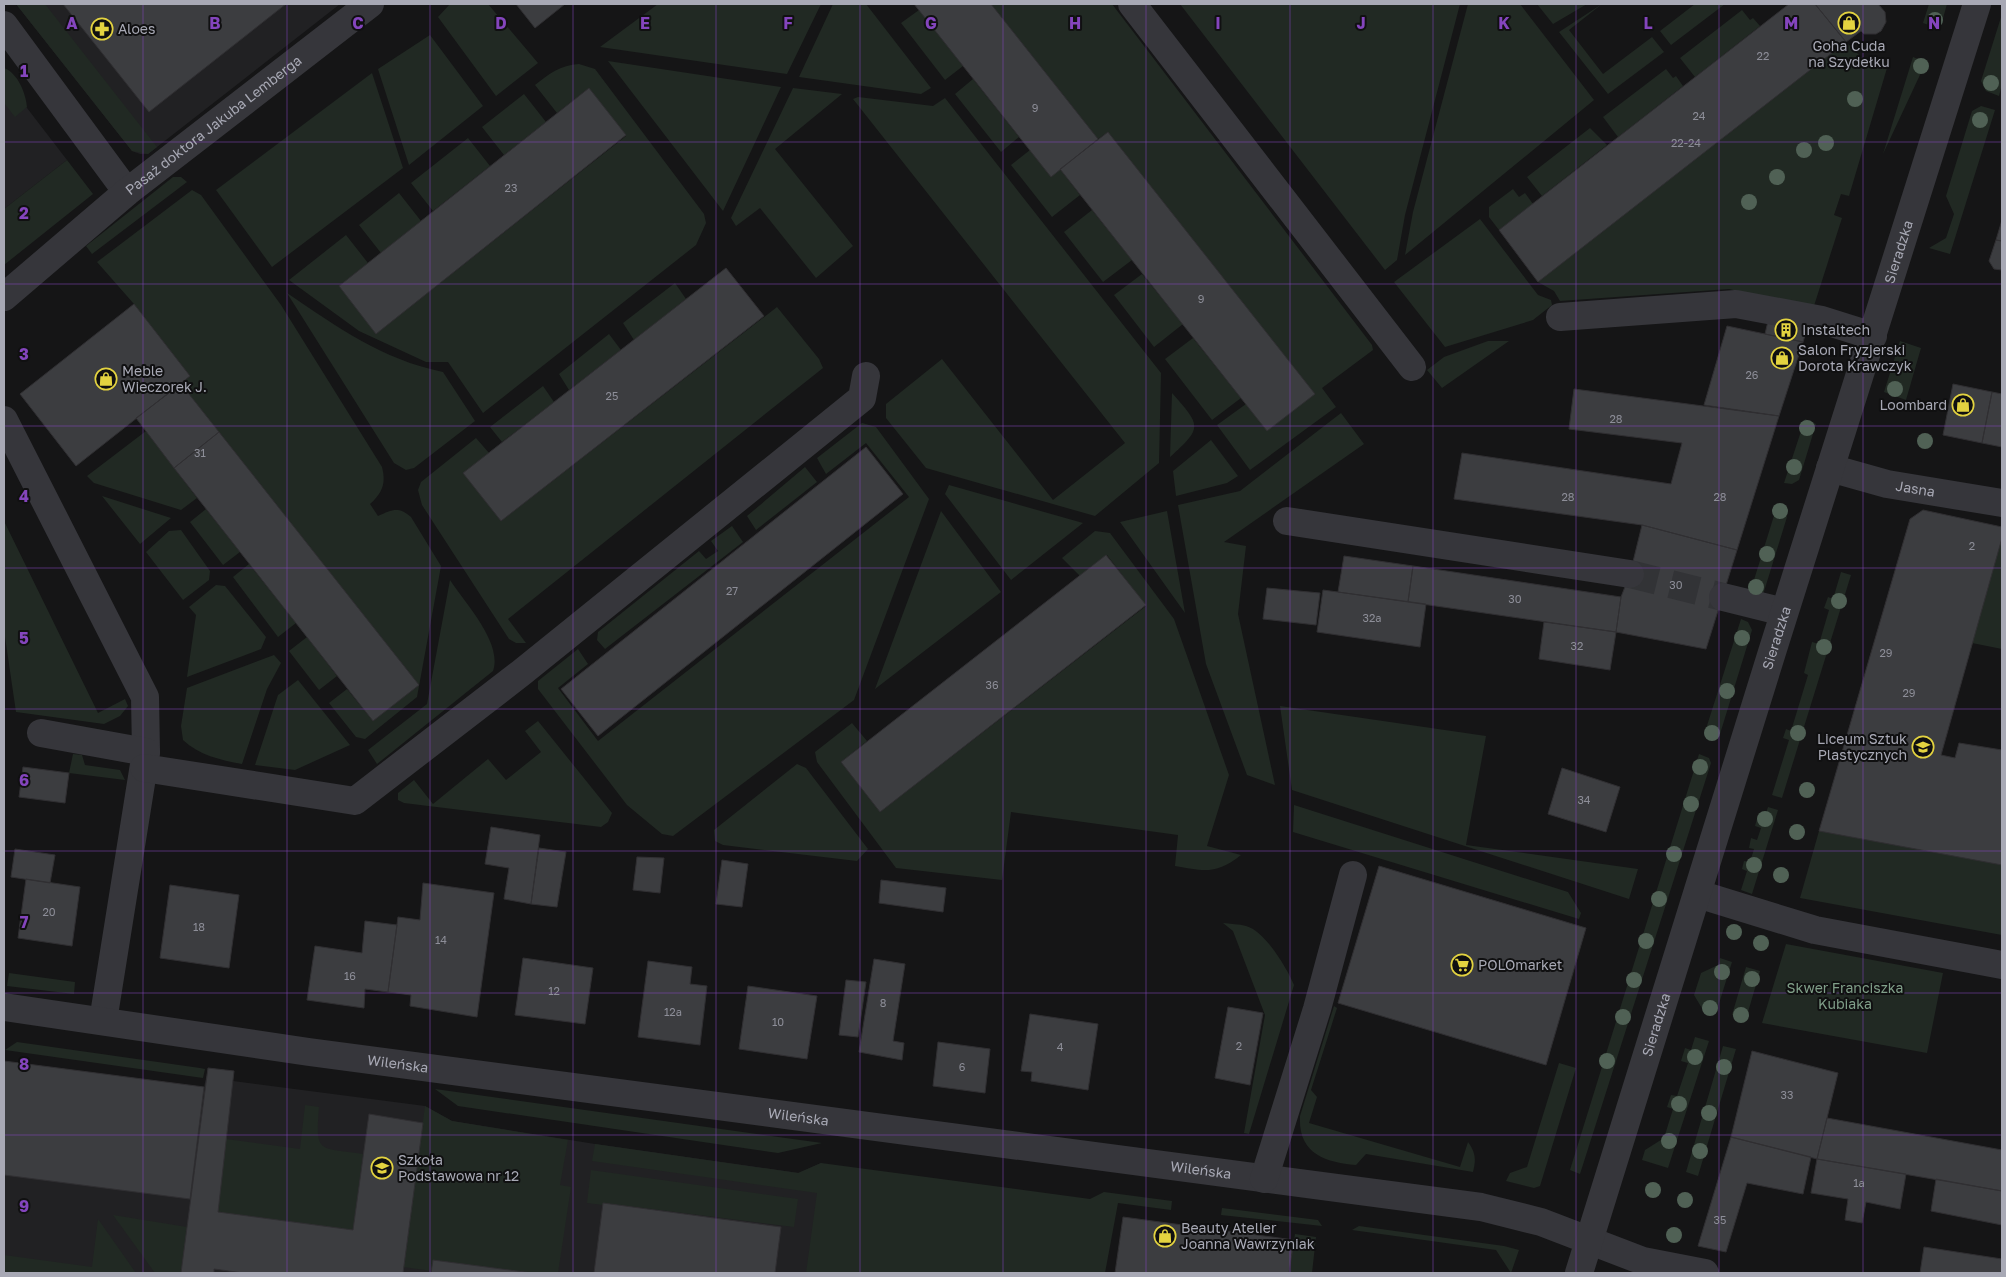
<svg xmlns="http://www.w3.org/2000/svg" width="2006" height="1277" font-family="'Golos Text',sans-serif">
	<rect width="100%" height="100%" fill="#151516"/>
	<path fill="#212123" d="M16 4H340L148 154H140L132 151Z
		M4 78 67 160 4 209Z
		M4 1061 204 1087 208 1068 234 1071 233 1081 425 1106 452 1121 595 1144 799 1173 821 1163 1080 1273H4Z"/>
	<path fill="#212923" d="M16 4H45L157 147 148 154 132 151Z
		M450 4H488L538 63 496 96 438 17Z
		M658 4H821L787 74 600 47Z
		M833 4H866L931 88 921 94 799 77Z
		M991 4H1112L1372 345 1373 350 1322 388 1336 407 1250 470 1217 425 1246 404 1314 393 1108 132 1098 139Z
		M1180 4H1460L1405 215 1397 260 1385 270Z
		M1468 4H1520L1594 100 1405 255 1413 212Z
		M1537 4H1587L1553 24Z
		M1602 4 1569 30 1603 74 1652 37 1664 52 1608 94 1559 32Z
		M1695 4H1725L1671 45 1660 31Z
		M1929 4H1947L1940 29 1923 23Z
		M919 10 963 66 945 80 901 23Z
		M1742 10 1750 20 1753 18 1760 26 1695 77 1680 58Z
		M2002 14V84L1999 96 1986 91 1981 81Z
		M430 35 483 106 409 165 378 69Z
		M1846 42 1864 60 1887 68 1849 196 1841 194 1834 215 1842 218 1813 309 1729 289 1560 301 1554 291 1538 282Z
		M1913 57 1926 62 1883 154Z
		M608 61 781 87 723 211Z
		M579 64 595 69 704 214 706 223 696 245 483 413 448 362H426L359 331 289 280 346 235 368 263 339 286 377 333 626 136 589 88 557 113 535 85C549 74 560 65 579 64Z
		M4 68C18 73 26 94 27 107L15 117 4 103Z
		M1666 69 1673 78 1676 76 1683 86 1618 137 1603 117Z
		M372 73 403 168 272 267 216 190Z
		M973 79 1019 137 1001 152 955 94Z
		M793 88 842 94 775 149 853 246 816 278 760 208 736 226 731 218Z
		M524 94 546 122 504 155 482 127Z
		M858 97 933 106 945 98 1161 373 1159 463 1095 516 926 468 886 418V404L942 359 1053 500 1125 443 853 99Z
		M1981 106 1995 110 1950 254 1929 248 1946 238 1954 214 1946 196 1972 111Z
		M1590 128 1607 145 1542 196 1527 177Z
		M468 138 490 166 433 211 411 183Z
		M1030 150 1051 176 1060 169 1080 195 1052 217 1011 165Z
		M67 160 93 194 4 265V209Z
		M173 177H181L187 182 92 254 86 246Z
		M1513 189 1519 197 1525 193 1533 204 1499 230 1489 217V207Z
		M192 190 201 195 281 305 382 467C386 483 383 492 370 504L378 516C392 510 398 506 411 517L441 566 417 697 365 739 356 737 329 703 347 689 373 721 419 685 181 384 190 376 134 304 97 262Z
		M399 193 421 221 381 253 359 225Z
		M1092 210 1132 260 1103 282 1064 232Z
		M1480 219 1538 295 1551 300 1552 305 1533 320 1445 347 1394 282Z
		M1142 274 1183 324 1154 347 1114 295Z
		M675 283 686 299 634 340 623 323Z
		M287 293C339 328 381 359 443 372L475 421 414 468 406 470 394 463Z
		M777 307 819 359 823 368 508 619 526 643H516L509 639 422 505 418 490 421 482 476 438 489 453 464 473 501 521Z
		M609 334 621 350 569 390 559 374Z
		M1193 338 1241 398 1212 420 1165 359Z
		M1488 341H1509L1442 388 1427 370 1444 357Z
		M1900 341 1921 348 1906 400 1884 392Z
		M543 386 554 402 502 442 490 427Z
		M1172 393C1201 426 1203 427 1170 457Z
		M1341 413 1364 444 1224 542 1246 546 1238 614 1275 785 1247 775 1206 664 1178 505 1240 491Z
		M1805 419 1816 424 1799 480 1792 484 1784 483Z
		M862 423 876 427 929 499 854 700 673 836 662 834 627 805 538 689V681L578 649 588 664 558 688 598 741 909 497 866 443 826 474 817 458Z
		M146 431 197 498 181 510 94 483 87 476Z
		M1211 440 1238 476 1227 483 1176 496 1173 471Z
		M805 467 817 482 756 530 747 516Z
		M949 485 1083 523 1011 580 945 494Z
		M102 496 171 518 140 544Z
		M1777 506 1784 509 1787 517 1762 598 1748 599Z
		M206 509 240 552 223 565 190 522Z
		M941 511 1001 592 875 689Z
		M1167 511 1185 613 1120 522Z
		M4 521 98 713 125 699 128 706 120 716 104 724 16 712 4 630Z
		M732 526 743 542 605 649 597 640 598 632 699 551 706 559 718 551 711 541Z
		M181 530 210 571 209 580 183 600 146 552 169 531Z
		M1095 531 1110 533 1174 619 1229 775 1207 846 1241 855C1216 875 1204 871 1175 866L1178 835 1011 812 1002 880 896 868 817 762 815 752 852 723 867 741 841 762 880 812 1146 606 1107 555 1080 576 1062 558Z
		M2002 538V649L1972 643Z
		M249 564 296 623 278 637 233 577Z
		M1841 572 1851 575 1782 798 1772 795 1789 740 1783 738 1786 729 1791 731 1808 675 1804 673 1812 642 1819 644 1829 610 1824 608 1828 597 1833 599Z
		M450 580C465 603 503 643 493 671L377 764 368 750 427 704Z
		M216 585 225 586 266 637 261 649 187 677 196 615 189 607Z
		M1741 619 1748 622 1752 630 1720 734 1713 738 1704 735Z
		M307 637 337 676 319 690 289 651Z
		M274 655 281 663 267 689 242 764C220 760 199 755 183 740L181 726 187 688Z
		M298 680 350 745 295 770 255 765 278 695Z
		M1280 706 1486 736 1466 845 1638 869 1629 899 1292 790Z
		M538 721 612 813 608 822 601 827 404 803 398 800V793L414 780 433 804 488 759 506 780 541 752 525 731Z
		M73 754 82 755 85 765 120 770 125 780 69 773Z
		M1699 754 1709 758 1711 763 1580 1174 1570 1170Z
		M797 764 806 768 868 849 857 861 723 845 715 841 714 830Z
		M1294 805 1568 892 1581 913 1579 919 1293 832Z
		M1768 807 1778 810 1752 894 1741 890 1747 871 1742 869 1744 861 1750 862 1754 849 1749 848 1751 838 1757 840 1761 828 1755 826 1758 815 1765 816Z
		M1819 831 2002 865V935L1800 898Z
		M1223 923C1230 924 1239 924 1246 926 1265 931 1287 968 1294 985L1249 1134 1244 1133 1265 1015 1233 931Z
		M1786 944 1943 973 1927 1053 1762 1023Z
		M1720 958 1732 962 1716 1013 1703 1010 1694 995 1701 973 1718 965Z
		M1746 967 1760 971 1746 1019 1732 1015Z
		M9 973 75 982 74 994 7 986Z
		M1334 1006 1337 1008 1311 1090 1317 1097 1309 1123 1460 1167 1468 1142C1476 1153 1476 1160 1473 1172L1366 1154 1356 1165C1324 1162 1298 1153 1300 1116Z
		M1695 1037 1709 1041 1668 1168 1642 1160 1645 1150 1664 1138 1673 1109 1667 1107 1671 1095 1677 1096 1688 1063 1681 1061 1685 1048 1691 1050Z
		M17 1042 200 1068 205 1069 203 1078 5 1050Z
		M1723 1046 1736 1049 1698 1176 1686 1172Z
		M1559 1063 1576 1068 1540 1186 1534 1188 1506 1181 1510 1173 1527 1167Z
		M435 1089 822 1143 778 1153 458 1106Z
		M305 1105 319 1107C315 1155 319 1147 363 1154L353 1230 218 1212 226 1139 300 1149Z
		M425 1106 452 1121 568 1140 560 1185 571 1187 558 1273H532L433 1260 432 1271 403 1267Z
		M595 1144 798 1173 821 1163 1090 1199 1104 1192 1172 1201 1171 1210 1118 1203 1105 1273H806L817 1193 592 1161Z
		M591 1170 798 1199 794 1227 604 1203 603 1205 587 1203Z
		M1222 1208 1318 1220 1322 1226 1221 1215Z
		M113 1215 187 1227 181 1273H155Z
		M98 1219 136 1273H4V1255L92 1267Z
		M1359 1226 1504 1246 1519 1250 1511 1273 1496 1250 1352 1230Z
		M1295 1234 1316 1237 1312 1273H1289Z"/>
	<path fill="#3c3d40" stroke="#302f32" d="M63 4H286L149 112Z
		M516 4H565L535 28Z
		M914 4H991L1098 139 1051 177Z
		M1789 4H1815L1846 42 1538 282 1499 230Z
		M1815 4H1878L1885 12 1886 22 1881 31 1876 34H1864L1861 31 1846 42Z
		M589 88 626 135 376 334 339 286Z
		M1108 132 1315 394 1267 431 1060 169Z
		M2002 220V241L1996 240Z
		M1996 240 2002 241V270L1994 269 1989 261Z
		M726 268 764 316 501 521 463 473Z
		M134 304 190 376 76 466 20 394Z
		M1769 317 1808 326 1803 342 1765 334Z
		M1727 326 1803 342 1779 416 1704 405Z
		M181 384 219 432 174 468 136 418Z
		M1953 384 1992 392 1982 443 1943 435Z
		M1574 389 1779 416 1737 550 1642 525 1454 499 1462 453 1671 484 1682 443 1569 429Z
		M1992 392 2002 394V447L1982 443Z
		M219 432 419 685 373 721 174 468Z
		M866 447 903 494 598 736 561 689Z
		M1923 510 2002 527V538L1941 755 1955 758 1959 743 2002 750V865L1819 831 1910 519Z
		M1642 525 1737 550 1706 649 1616 632 1621 597 1630 574Z
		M1106 555 1146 605 880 812 841 762Z
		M1344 556 1413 566 1408 602 1338 592Z
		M1413 566 1621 597 1616 632 1408 602Z
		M1267 588 1320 593 1316 625 1263 619Z
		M1323 590 1426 604 1420 647 1317 632Z
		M1544 622 1616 632 1610 670 1539 659Z
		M23 767 69 773 65 803 19 797Z
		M1562 768 1620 787 1606 832 1548 814Z
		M491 827 540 835 531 904 504 899 509 868 485 864Z
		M539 848 566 852 557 907 531 904Z
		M15 849 55 855 50 883 11 877Z
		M637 857 664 858 660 893 633 890Z
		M722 860 748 864 742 907 716 904Z
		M1379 866 1586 928 1546 1065 1338 1003Z
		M26 879 80 887 72 946 18 938Z
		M881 880 946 888 943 912 879 903Z
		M423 883 494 893 477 1017 410 1006 411 995 388 992 398 917 420 920Z
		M170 885 239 895 229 968 160 958Z
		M365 921 397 925 388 992 365 989 364 1008 307 1000 315 946 362 953Z
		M523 958 593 968 585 1024 515 1015Z
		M874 959 905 964 893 1041 904 1043 902 1060 859 1052Z
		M648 961 692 967 690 984 707 986 700 1045 638 1037Z
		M846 980 866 982 858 1037 839 1035Z
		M748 986 817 996 807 1059 739 1049Z
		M1228 1007 1263 1013 1250 1085 1215 1078Z
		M1030 1014 1098 1024 1088 1090 1031 1081 1032 1072 1021 1071Z
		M938 1042 990 1049 985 1093 933 1086Z
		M1752 1051 1838 1073 1817 1159 1731 1137Z
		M4 1061 204 1087 190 1199 4 1175Z
		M208 1068 234 1071 218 1212 353 1230 369 1114 423 1123 403 1273H243L214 1269V1273H181Z
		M1827 1118 2002 1150V1191L1817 1159Z
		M1731 1137 1811 1157 1803 1194 1747 1183 1726 1252 1698 1246Z
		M1817 1159 1906 1174 1900 1209 1866 1202 1862 1223 1845 1220 1848 1199 1811 1193Z
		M1936 1179 2002 1191V1225L1931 1211Z
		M603 1203 781 1227 775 1273H594Z
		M1123 1217 1294 1240 1289 1273H1115Z
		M1924 1247 2002 1259V1273H1920Z
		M433 1260 532 1273H431Z"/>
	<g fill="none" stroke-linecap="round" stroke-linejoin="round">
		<path stroke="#323336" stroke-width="28" stroke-dasharray="28 14" stroke-linecap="butt" d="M1630 574 1723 597"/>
		<g stroke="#36363b" stroke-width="28">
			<path d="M1132 4 1412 367"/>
			<path d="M4 25 127 192"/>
			<path id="s1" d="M4 297 127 192 370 4"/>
			<path d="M1560 317 1736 304 1822 320 1873 336"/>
			<path d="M4 420 145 697 146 752 103 1021"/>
			<path id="s2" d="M1830 468 1887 484 2002 503"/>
			<path d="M1287 521 1630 574"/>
			<path d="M1723 597 1784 612"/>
			<path d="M41 733 146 752"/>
			<path d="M144 768 355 801 521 673 862 398 866 376"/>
			<path d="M1698 894 1815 930 2002 965"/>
			<path id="s3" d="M4 1007 309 1052 1481 1207 1541 1222 1643 1261 1705 1273"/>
			<path d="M1264 1179 1317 1009 1353 875"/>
			<path id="s4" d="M1579 1273 1773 649 1977 4"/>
		</g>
	</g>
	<g fill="#506155">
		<circle cx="1935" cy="20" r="8"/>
		<circle cx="1921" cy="66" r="8"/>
		<circle cx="1991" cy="83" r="8"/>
		<circle cx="1855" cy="99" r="8"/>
		<circle cx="1980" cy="120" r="8"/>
		<circle cx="1826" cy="143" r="8"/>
		<circle cx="1804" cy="150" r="8"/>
		<circle cx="1777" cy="177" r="8"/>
		<circle cx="1749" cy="202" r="8"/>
		<circle cx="1895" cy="389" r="8"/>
		<circle cx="1807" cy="428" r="8"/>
		<circle cx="1925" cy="441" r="8"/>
		<circle cx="1794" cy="467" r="8"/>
		<circle cx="1780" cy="511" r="8"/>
		<circle cx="1767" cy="554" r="8"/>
		<circle cx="1756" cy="587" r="8"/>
		<circle cx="1839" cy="601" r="8"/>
		<circle cx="1742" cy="638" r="8"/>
		<circle cx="1824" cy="647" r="8"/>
		<circle cx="1727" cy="691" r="8"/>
		<circle cx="1712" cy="733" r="8"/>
		<circle cx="1798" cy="733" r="8"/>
		<circle cx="1700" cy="767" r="8"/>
		<circle cx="1807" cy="790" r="8"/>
		<circle cx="1691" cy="804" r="8"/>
		<circle cx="1765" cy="819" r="8"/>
		<circle cx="1797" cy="832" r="8"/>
		<circle cx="1674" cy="854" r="8"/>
		<circle cx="1754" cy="865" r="8"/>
		<circle cx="1781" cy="875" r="8"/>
		<circle cx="1659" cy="899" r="8"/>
		<circle cx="1734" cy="932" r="8"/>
		<circle cx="1646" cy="941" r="8"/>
		<circle cx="1761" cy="943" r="8"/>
		<circle cx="1722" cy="972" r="8"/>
		<circle cx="1752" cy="979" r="8"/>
		<circle cx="1634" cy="980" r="8"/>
		<circle cx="1710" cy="1008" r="8"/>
		<circle cx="1741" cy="1015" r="8"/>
		<circle cx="1623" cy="1017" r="8"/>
		<circle cx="1695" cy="1057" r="8"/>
		<circle cx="1607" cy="1061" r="8"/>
		<circle cx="1724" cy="1067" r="8"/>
		<circle cx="1679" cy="1104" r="8"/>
		<circle cx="1709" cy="1113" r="8"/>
		<circle cx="1669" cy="1141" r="8"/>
		<circle cx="1700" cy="1151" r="8"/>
		<circle cx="1653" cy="1190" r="8"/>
		<circle cx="1685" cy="1200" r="8"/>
		<circle cx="1674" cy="1235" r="8"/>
	</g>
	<path fill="none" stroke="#8445bd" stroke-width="1" stroke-opacity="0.55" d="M143 4V1273M287 4V1273M430 4V1273M573 4V1273M716 4V1273M860 4V1273M1003 4V1273M1146 4V1273M1290 4V1273M1433 4V1273M1576 4V1273M1719 4V1273M1863 4V1273M4 142H2002M4 284H2002M4 426H2002M4 568H2002M4 709H2002M4 851H2002M4 993H2002M4 1135H2002"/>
	<defs>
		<g id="shop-ring" transform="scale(1.125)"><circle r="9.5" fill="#101011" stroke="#e3d340" stroke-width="1.5"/><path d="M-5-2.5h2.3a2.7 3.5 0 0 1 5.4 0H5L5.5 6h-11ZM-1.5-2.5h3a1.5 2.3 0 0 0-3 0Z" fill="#e3d340"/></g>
		<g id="pharmacy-ring" transform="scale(1.125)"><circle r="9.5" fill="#101011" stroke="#e3d340" stroke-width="1.5"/><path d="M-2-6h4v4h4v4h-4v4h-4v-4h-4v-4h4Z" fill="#e3d340"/></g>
		<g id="building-ring" transform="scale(1.125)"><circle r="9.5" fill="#101011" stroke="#e3d340" stroke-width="1.5"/><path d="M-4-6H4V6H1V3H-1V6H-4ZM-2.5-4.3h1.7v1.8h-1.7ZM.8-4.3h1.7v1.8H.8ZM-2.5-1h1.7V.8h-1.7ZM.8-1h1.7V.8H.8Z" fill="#e3d340"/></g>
		<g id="school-ring" transform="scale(1.125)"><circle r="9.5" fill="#101011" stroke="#e3d340" stroke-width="1.5"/><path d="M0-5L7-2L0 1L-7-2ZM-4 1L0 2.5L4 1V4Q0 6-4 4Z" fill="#e3d340"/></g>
		<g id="supermarket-ring" transform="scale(1.125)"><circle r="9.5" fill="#101011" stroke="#e3d340" stroke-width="1.5"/><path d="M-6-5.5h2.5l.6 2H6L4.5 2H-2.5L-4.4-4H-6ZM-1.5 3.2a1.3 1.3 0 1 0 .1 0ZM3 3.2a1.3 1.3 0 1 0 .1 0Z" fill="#e3d340"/></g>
	</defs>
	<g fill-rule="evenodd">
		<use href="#shop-ring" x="1849" y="23"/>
		<use href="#pharmacy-ring" x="102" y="29"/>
		<use href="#building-ring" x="1786" y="330"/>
		<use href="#shop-ring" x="1782" y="358"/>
		<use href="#shop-ring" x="106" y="379"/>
		<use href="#shop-ring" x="1963" y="405"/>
		<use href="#school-ring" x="1923" y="747"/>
		<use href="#supermarket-ring" x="1462" y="965"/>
		<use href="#school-ring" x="382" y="1168"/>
		<use href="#shop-ring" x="1165" y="1236"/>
	</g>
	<g text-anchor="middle" stroke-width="4" stroke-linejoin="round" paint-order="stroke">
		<g font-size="11" fill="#8d8e98">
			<text x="1763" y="60">22</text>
			<text x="1035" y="112">9</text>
			<text x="1699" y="120">24</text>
			<text x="1686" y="147">22-24</text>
			<text x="511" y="192">23</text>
			<text x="1201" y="303">9</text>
			<text x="1752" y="379">26</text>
			<text x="612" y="400">25</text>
			<text x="1616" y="423">28</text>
			<text x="200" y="457">31</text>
			<text x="1568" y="501">28</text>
			<text x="1720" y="501">28</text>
			<text x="1972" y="550">2</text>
			<text x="1676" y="589">30</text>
			<text x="732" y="595">27</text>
			<text x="1515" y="603">30</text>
			<text x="1372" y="622">32a</text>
			<text x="1577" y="650">32</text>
			<text x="1886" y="657">29</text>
			<text x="992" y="689">36</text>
			<text x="1909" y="697">29</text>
			<text x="1584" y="804">34</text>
			<text x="49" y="916">20</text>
			<text x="199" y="931">18</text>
			<text x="441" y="944">14</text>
			<text x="350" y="980">16</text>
			<text x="554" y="995">12</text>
			<text x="883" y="1007">8</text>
			<text x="673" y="1016">12a</text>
			<text x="778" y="1026">10</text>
			<text x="1239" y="1050">2</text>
			<text x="1060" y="1051">4</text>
			<text x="962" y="1071">6</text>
			<text x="1787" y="1099">33</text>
			<text x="1859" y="1187">1a</text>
			<text x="1720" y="1224">35</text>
		</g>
		<g font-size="14" fill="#a8a9b5" stroke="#101011" text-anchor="start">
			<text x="118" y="34">Aloes</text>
			<text x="1849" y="51" text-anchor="middle">Goha Cuda<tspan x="1849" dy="16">na Szydełku</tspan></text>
			<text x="1802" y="335">Instaltech</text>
			<text x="1798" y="355">Salon Fryzjerski<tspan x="1798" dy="16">Dorota Krawczyk</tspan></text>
			<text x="122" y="376">Meble<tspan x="122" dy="16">Wieczorek J.</tspan></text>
			<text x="1947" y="410" text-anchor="end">Loombard</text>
			<text x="1907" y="744" text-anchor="end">Liceum Sztuk<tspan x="1907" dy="16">Plastycznych</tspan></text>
			<text x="1478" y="970">POLOmarket</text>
			<text x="398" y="1165">Szkoła<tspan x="398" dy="16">Podstawowa nr 12</tspan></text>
			<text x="1181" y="1233">Beauty Atelier<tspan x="1181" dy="16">Joanna Wawrzyniak</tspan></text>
		</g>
		<g font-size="14" fill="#a8a9b5" stroke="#101011">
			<text dy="5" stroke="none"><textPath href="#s1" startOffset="271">Pasaż doktora Jakuba Lemberga</textPath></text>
			<text dy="5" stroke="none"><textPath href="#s4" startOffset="1070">Sieradzka</textPath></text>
			<text dy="5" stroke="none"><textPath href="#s2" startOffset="88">Jasna</textPath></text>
			<text dy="5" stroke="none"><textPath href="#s4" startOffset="665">Sieradzka</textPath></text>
			<text dy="5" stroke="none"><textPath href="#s4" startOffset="260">Sieradzka</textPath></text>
			<text dy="5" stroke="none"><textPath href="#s3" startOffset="398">Wileńska</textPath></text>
			<text dy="5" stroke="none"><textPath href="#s3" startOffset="802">Wileńska</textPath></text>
			<text dy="5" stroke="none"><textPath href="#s3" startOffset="1208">Wileńska</textPath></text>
		</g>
		<g font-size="14" fill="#809f89" stroke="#101011">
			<text x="1845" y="993">Skwer Franciszka<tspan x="1845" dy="16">Kubiaka</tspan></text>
		</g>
	</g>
	<g font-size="16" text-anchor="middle" font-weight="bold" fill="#8445bd" stroke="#101011" stroke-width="4" stroke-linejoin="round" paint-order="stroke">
		<text x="72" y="29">A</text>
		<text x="215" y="29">B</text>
		<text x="358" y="29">C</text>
		<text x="501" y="29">D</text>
		<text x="645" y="29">E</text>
		<text x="788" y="29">F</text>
		<text x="931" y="29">G</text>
		<text x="1075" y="29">H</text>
		<text x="1218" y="29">I</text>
		<text x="1361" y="29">J</text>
		<text x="1504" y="29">K</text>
		<text x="1648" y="29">L</text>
		<text x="1791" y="29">M</text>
		<text x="1934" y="29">N</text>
		<text x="24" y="77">1</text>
		<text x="24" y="219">2</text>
		<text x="24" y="360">3</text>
		<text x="24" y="502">4</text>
		<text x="24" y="644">5</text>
		<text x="24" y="786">6</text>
		<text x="24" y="928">7</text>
		<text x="24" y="1070">8</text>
		<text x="24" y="1212">9</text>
	</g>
	<rect width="2006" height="1277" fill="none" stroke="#a8a9b5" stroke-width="10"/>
</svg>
